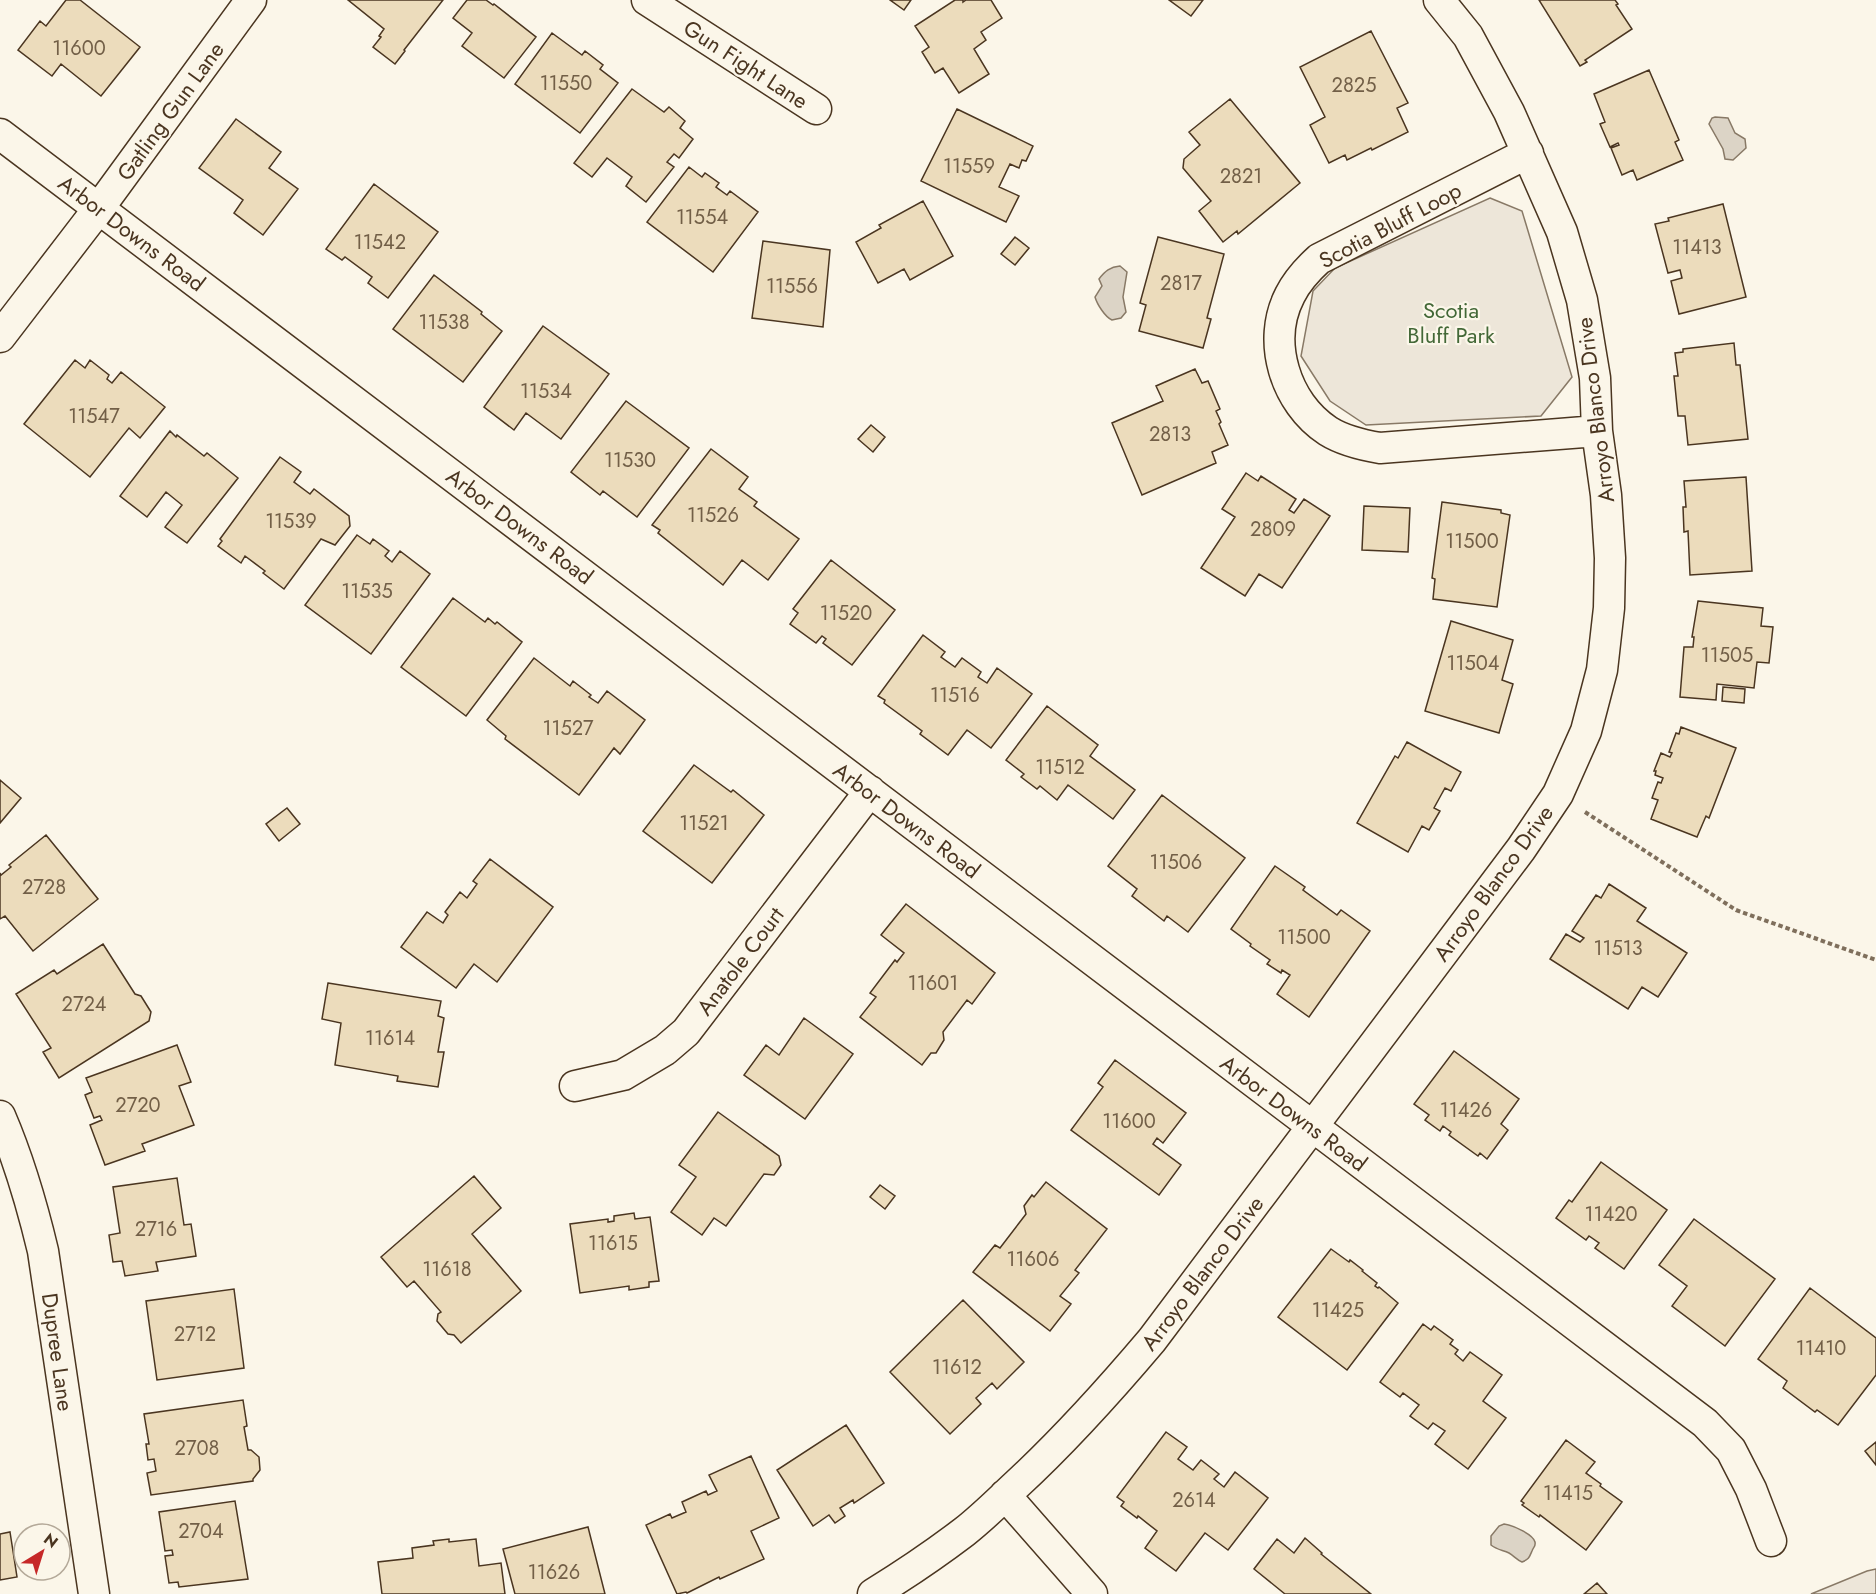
<svg xmlns="http://www.w3.org/2000/svg" width="1876" height="1594" font-family="Jost,sans-serif">
	<rect width="100%" height="100%" fill="#fbf6e9"/>
	<path fill="#ede6d9" stroke="#887966" stroke-width="1.5" d="M1490 198 1522 211 1572 377 1541 416 1366 425 1330 401 1301 356 1313 291 1335 268Z
		M1876 1569V1594H1811L1867 1571Z"/>
	<path fill="#dcd4c6" stroke="#887966" stroke-width="1.5" d="M1715 117 1728 118 1735 133 1745 139 1746 148 1733 160 1725 159 1723 149 1709 124 1712 118Z
		M1120 266 1127 272 1123 297 1126 312 1121 318 1112 320C1105 317 1097 304 1095 297L1102 286 1099 279C1105 271 1110 267 1120 266Z
		M1504 1524C1512 1525 1533 1534 1535 1542 1536 1547 1533 1547 1532 1551 1529 1558 1529 1559 1522 1562 1517 1560 1514 1556 1509 1553 1503 1550 1497 1550 1491 1545V1536L1499 1526Z"/>
	<path fill="#ecdcbc" stroke="#4a3520" stroke-width="1.5" d="M66 0H80L140 47 101 96 61 64 52 76 18 50 40 21 46 26Z
		M348 0H443L404 50 405 51 395 64 373 47 381 37 379 36 384 29Z
		M467 0H486L493 5 494 4 536 37 504 78 462 46 472 33 453 18Z
		M890 0H911L904 10Z
		M955 0H963V2L966 0H991L1002 18 981 32 986 40 974 49 989 74 959 93 943 68 935 73 922 52 929 47 915 26Z
		M1169 0H1203L1191 16Z
		M1539 0H1615L1618 4 1616 5 1632 29 1585 60 1587 62 1580 66Z
		M1371 31 1408 103 1397 108 1408 132 1372 150 1371 148 1347 160 1345 155 1329 163 1310 125 1325 117 1300 67Z
		M552 33 582 55 585 51 603 65 600 69 618 83 580 133 515 84Z
		M1649 70 1679 140 1675 142 1683 160 1637 180 1633 170 1622 175 1611 148 1619 145 1618 143 1610 147 1600 124 1605 122 1594 94Z
		M632 89 664 112 669 107 685 121 680 128 693 139 679 158 674 154 667 162 674 167 646 202 626 186 632 177 607 158 592 177 574 163Z
		M1230 99 1300 183 1238 234 1237 231 1223 242 1199 211 1211 201 1183 168 1184 159 1200 145 1189 132Z
		M957 109 1033 146 1026 161 1022 160 1019 168 1010 164 999 187 1019 196 1006 222 921 181Z
		M236 119 281 152 269 168 298 189 263 235 234 213 243 200 199 168Z
		M689 167 702 177 705 173 719 183 716 187 727 195 730 191 758 212 713 272 647 222Z
		M374 184 438 232 388 298 368 283 372 277 345 257 342 260 326 249Z
		M923 201 953 256 910 280 904 269 878 283 856 242 881 228 879 225Z
		M1723 204 1746 297 1679 314 1671 281 1682 278 1680 270 1668 273 1655 224 1669 221 1668 218Z
		M1015 237 1029 248 1015 265 1001 254Z
		M1158 237 1224 254 1207 318 1211 319 1203 348 1139 331 1146 305 1140 303Z
		M763 241 830 250 823 327 752 318Z
		M434 275 482 312 481 314 502 331 463 382 393 329Z
		M543 326 609 374 561 439 526 413 514 430 484 407Z
		M1734 343 1736 365H1740L1748 439 1688 445 1685 416H1678L1674 376H1678L1675 353 1683 352V349Z
		M75 360 85 368 90 360 109 375 107 379 112 383 121 372 165 407 140 438 129 428 90 477 24 424Z
		M1195 369 1202 383 1208 381 1220 409 1216 411 1221 422 1219 424 1228 445 1212 452 1216 463 1142 495 1112 423 1163 401 1156 386Z
		M626 401 689 448 637 517 603 491 600 495 571 472Z
		M871 425 885 437 873 452 858 439Z
		M170 431 176 437 177 435 204 456 207 453 238 478 187 543 165 527 182 505 166 492 147 517 120 496Z
		M711 449 748 477 739 489 757 502 754 506 799 539 768 580 742 560 723 585 658 533 660 530 652 525Z
		M280 457 301 472 294 482 310 494 314 489 349 516 350 526 335 545 321 539 284 589 263 573 265 571 245 556 241 563 218 546 222 541 220 539Z
		M1246 473 1258 481 1261 476 1296 499 1289 510 1294 513 1304 499 1330 516 1282 588 1259 574 1245 596 1201 568 1235 517 1222 509Z
		M1746 477 1752 571 1690 575 1688 531 1684 532 1683 507H1686L1684 481Z
		M1442 502 1501 510V513L1510 515 1497 607 1433 599 1435 579 1432 578Z
		M1364 506 1410 508 1408 552 1362 550Z
		M357 535 370 544 373 539 389 551 385 556 392 562 400 551 430 574 371 654 305 605Z
		M831 560 895 610 852 665 823 643 826 639 822 636 816 643 790 624 798 613 793 609Z
		M453 598 485 622 488 618 495 624 497 622 522 642 466 716 401 667Z
		M1698 601 1763 608 1761 626 1773 627 1769 663 1757 662 1754 688 1717 684 1716 700 1680 697 1684 647H1693L1694 637H1692Z
		M1451 621 1513 640 1502 680 1513 684 1499 733 1425 711Z
		M923 635 945 652 941 657 955 667 962 658 981 672 978 677 987 683 997 668 1032 694 991 748 967 730 948 755 920 734 922 731 884 703 885 700 878 696Z
		M534 658 570 686 573 681 591 695 589 697 598 703 607 691 645 720 620 754 614 748 579 795 505 739 506 736 487 720Z
		M1723 687 1745 689 1744 703 1722 701Z
		M1047 706 1098 745 1090 756 1135 790 1113 819 1068 785 1057 800 1040 786 1037 789 1021 777 1024 774 1006 760Z
		M1681 727 1736 748 1709 818 1706 816 1697 837 1651 819 1658 800 1652 798 1658 782 1661 783 1663 778 1655 775 1656 771H1654L1661 753 1670 757 1672 753 1669 752 1676 733 1679 734Z
		M1407 742 1461 772 1451 791 1445 788 1440 797 1434 808 1440 811 1429 830 1422 826 1408 852 1357 823 1395 756 1398 758Z
		M694 765 731 792 733 790 764 815 712 883 643 831Z
		M0 780 21 798 0 823Z
		M1162 795 1245 858 1188 932 1167 916 1164 921 1132 896 1137 889 1108 866Z
		M287 808 300 824 279 841 266 824Z
		M46 835 98 899 33 951 5 916 0 919V873L1 875 11 867 9 865Z
		M490 859 553 907 497 982 474 964 456 988 401 947 427 912 443 923 448 915 445 912 460 892 467 898 477 884 473 881Z
		M1275 866 1305 887 1303 890 1337 915 1341 910 1370 931 1309 1017 1277 994 1290 975 1282 970 1281 973 1267 964 1270 960 1250 946 1251 944 1231 929Z
		M1609 884 1646 908 1637 921 1687 953 1658 997 1642 987 1628 1009 1550 959 1566 934 1580 942 1584 938 1572 931 1596 895 1601 898Z
		M906 904 995 973 972 1004 967 1000 943 1032 944 1040 936 1053H931L922 1065 860 1017 876 997 870 993 895 960 897 962 904 953 881 935Z
		M103 944 135 994 141 996 151 1012 149 1021 59 1078 43 1052 51 1048 16 994 54 970 57 974Z
		M328 983 441 1001 438 1016 444 1018 438 1052H444L438 1087 397 1081 398 1076 335 1065 341 1023 322 1019Z
		M804 1018 853 1054 805 1119 744 1075 766 1045 779 1055Z
		M177 1045 191 1082 179 1086 194 1125 142 1144 145 1151 105 1165 90 1125 102 1120 100 1116 94 1118 85 1095 92 1092 86 1078Z
		M1454 1051 1519 1099 1501 1124 1508 1130 1487 1159 1480 1153 1478 1156 1449 1135 1451 1132 1443 1126 1440 1131 1425 1120 1429 1115 1414 1104Z
		M1115 1060 1186 1113 1163 1143 1157 1138 1153 1144 1181 1165 1159 1195 1071 1130 1103 1087 1098 1083Z
		M718 1112 779 1156 781 1165 774 1175 764 1174 726 1226 714 1218 702 1235 671 1212 696 1177 679 1165Z
		M1601 1162 1667 1210 1624 1269 1595 1248 1599 1243 1589 1236 1586 1240 1556 1218 1569 1200 1572 1202Z
		M474 1176 501 1208 472 1234 521 1291 461 1343 454 1335 448 1334 437 1321 438 1314 441 1312 414 1281 407 1287 381 1257Z
		M177 1178 184 1225 191 1224 196 1256 156 1262 158 1271 125 1276 122 1261 113 1262 109 1235 120 1233 113 1187Z
		M1046 1182 1107 1229 1075 1270 1079 1273 1060 1296 1071 1304 1050 1331 973 1272 995 1245 1000 1248 1026 1214 1024 1206 1032 1195 1034 1197Z
		M880 1185 895 1196 885 1209 870 1197Z
		M634 1213 635 1219 650 1217 659 1281 649 1282V1287L629 1290V1286L580 1293 570 1224 608 1219V1222L614 1221V1216Z
		M1694 1219 1775 1279 1725 1346 1672 1306 1687 1286 1659 1265Z
		M1331 1249 1349 1262 1350 1260 1363 1270 1362 1271 1377 1283 1375 1286 1378 1288 1379 1287 1398 1303 1347 1370 1278 1317Z
		M1810 1288 1876 1338V1375L1838 1425 1817 1410 1815 1412 1783 1388 1787 1381 1758 1359Z
		M234 1289 244 1368 157 1380 146 1301Z
		M963 1300 1024 1362 997 1389 992 1383 976 1398 981 1404 950 1434 890 1372Z
		M1423 1324 1431 1330 1434 1326 1453 1340 1450 1344 1458 1350 1455 1354 1463 1361 1470 1352 1502 1375 1483 1401 1506 1418 1468 1469 1435 1444 1445 1431 1433 1423 1428 1429 1410 1416 1419 1405 1403 1393 1400 1397 1380 1382Z
		M243 1400 247 1426 244 1427 248 1450H251L259 1457 260 1470 253 1479V1481L151 1495 147 1473 156 1471 154 1459 148 1460 146 1444H149L144 1414Z
		M846 1425 884 1483 854 1503 853 1500 840 1508 845 1516 835 1523 829 1515 813 1526 777 1470Z
		M1166 1432 1187 1447 1178 1459 1193 1470 1201 1460 1219 1474 1214 1479 1224 1487 1235 1472 1268 1498 1228 1550 1205 1533 1176 1571 1145 1548 1157 1531 1138 1516 1137 1518 1121 1506 1124 1502 1117 1497Z
		M1566 1440 1595 1462 1586 1473 1601 1484 1600 1486 1622 1502 1586 1550 1540 1515 1539 1517 1522 1505 1524 1503 1521 1501Z
		M1876 1442V1465L1865 1451Z
		M751 1456 779 1518 751 1531 764 1559 720 1579 719 1577 687 1593 686 1592 677 1594 646 1525 670 1514 672 1518 686 1512 682 1502 706 1491 708 1495 717 1491 709 1475Z
		M235 1501 248 1579 179 1587 178 1582 169 1583 165 1556 173 1555 172 1550 165 1551 159 1512Z
		M588 1527 605 1594H515L503 1549Z
		M10 1532 17 1577 0 1580V1534Z
		M1305 1538 1322 1553 1321 1554 1371 1594H1285L1254 1569 1277 1539 1294 1553Z
		M449 1539V1542L476 1539 479 1566 501 1563 505 1594H382L378 1562 413 1558 412 1548 434 1545 433 1541Z
		M1597 1583 1607 1594H1584Z"/>
	<g fill="none" stroke-linecap="round" stroke-linejoin="round">
		<g stroke="#4a3520" stroke-width="33">
			<path id="street" d="M647 0 816 109
				M0 134 1705 1423 1731 1450 1751 1489 1771 1541
				M1528 153 1319 259C1308 269 1297 281 1290 295 1266 341 1285 403 1328 431 1344 441 1362 445 1380 448L1597 431
				M0 337 99 208 251 0
				M575 1086 623 1075 665 1050 686 1032 870 791
				M0 1116C19 1160 32 1205 43 1251L94 1594
				M1005 1495 1092 1594
				M873 1594C904 1575 935 1554 964 1532 982 1518 998 1502 1015 1486 1065 1440 1108 1392 1152 1340L1521 849 1558 794 1586 731 1602 670 1609 608 1610 558 1606 495 1597 431 1595 378 1582 300 1562 232 1509 112 1468 36 1439 0"/>
		</g>
		<path stroke="#7f6f5c" stroke-width="4" stroke-dasharray="4.5 3" stroke-linecap="butt" d="M1585 812 1736 910 1876 960"/>
		<use href="#street" stroke="#fbf6e9" stroke-width="30"/>
	</g>
	<g text-anchor="middle" stroke-width="4.5" stroke-linejoin="round" paint-order="stroke">
		<g font-size="20" fill="#725f47">
			<text x="79" y="55">11600</text>
			<text x="566" y="90">11550</text>
			<text x="1354" y="92">2825</text>
			<text x="969" y="173">11559</text>
			<text x="1241" y="183">2821</text>
			<text x="702" y="224">11554</text>
			<text x="380" y="249">11542</text>
			<text x="1697" y="254">11413</text>
			<text x="1181" y="290">2817</text>
			<text x="792" y="293">11556</text>
			<text x="444" y="329">11538</text>
			<text x="546" y="398">11534</text>
			<text x="94" y="423">11547</text>
			<text x="1170" y="441">2813</text>
			<text x="630" y="467">11530</text>
			<text x="713" y="522">11526</text>
			<text x="291" y="528">11539</text>
			<text x="1273" y="536">2809</text>
			<text x="1472" y="548">11500</text>
			<text x="367" y="598">11535</text>
			<text x="846" y="620">11520</text>
			<text x="1727" y="662">11505</text>
			<text x="1473" y="670">11504</text>
			<text x="955" y="702">11516</text>
			<text x="568" y="735">11527</text>
			<text x="1060" y="774">11512</text>
			<text x="704" y="830">11521</text>
			<text x="1176" y="869">11506</text>
			<text x="44" y="894">2728</text>
			<text x="1304" y="944">11500</text>
			<text x="1618" y="955">11513</text>
			<text x="933" y="990">11601</text>
			<text x="84" y="1011">2724</text>
			<text x="390" y="1045">11614</text>
			<text x="138" y="1112">2720</text>
			<text x="1466" y="1117">11426</text>
			<text x="1129" y="1128">11600</text>
			<text x="1611" y="1221">11420</text>
			<text x="156" y="1236">2716</text>
			<text x="613" y="1250">11615</text>
			<text x="1033" y="1266">11606</text>
			<text x="447" y="1276">11618</text>
			<text x="1338" y="1317">11425</text>
			<text x="195" y="1341">2712</text>
			<text x="1821" y="1355">11410</text>
			<text x="957" y="1374">11612</text>
			<text x="197" y="1455">2708</text>
			<text x="1568" y="1500">11415</text>
			<text x="1194" y="1507">2614</text>
			<text x="201" y="1538">2704</text>
			<text x="554" y="1579">11626</text>
		</g>
		<g font-size="22" fill="#4a3520" stroke="#fbf6e9">
			<text transform="translate(746 64) rotate(33)" y="8">Gun Fight Lane</text>
			<text transform="translate(170 111) rotate(-54)" y="8">Gatling Gun Lane</text>
			<text transform="translate(1390 225) rotate(-28)" y="8">Scotia Bluff Loop</text>
			<text transform="translate(132 233) rotate(37)" y="8">Arbor Downs Road</text>
			<text transform="translate(1595 410) rotate(-97)" y="8">Arroyo Blanco Drive</text>
			<text transform="translate(520 526) rotate(37)" y="8">Arbor Downs Road</text>
			<text transform="translate(907 820) rotate(37)" y="8">Arbor Downs Road</text>
			<text transform="translate(1493 883) rotate(-54)" y="8">Arroyo Blanco Drive</text>
			<text transform="translate(740 961) rotate(-53)" y="8">Anatole Court</text>
			<text transform="translate(1294 1113) rotate(37)" y="8">Arbor Downs Road</text>
			<text transform="translate(1202 1273) rotate(-53)" y="8">Arroyo Blanco Drive</text>
			<text transform="translate(58 1352) rotate(82)" y="8">Dupree Lane</text>
		</g>
		<g font-size="22" fill="#436837" stroke="#fbf6e9">
			<text x="1451" y="318">Scotia<tspan x="1451" dy="25">Bluff Park</tspan></text>
		</g>
	</g>
	<g transform="translate(42 1552) rotate(38)"><circle r="28" fill="#fbf6e9" stroke="#b4a999" stroke-width="1.5"/>
	<path d="M0-4.5L10 22L0 15L-10 22Z" fill="#c62828"/>
	<text y="-9" font-size="16" font-weight="bold" text-anchor="middle" fill="#4a3520">N</text>
	</g>
</svg>
